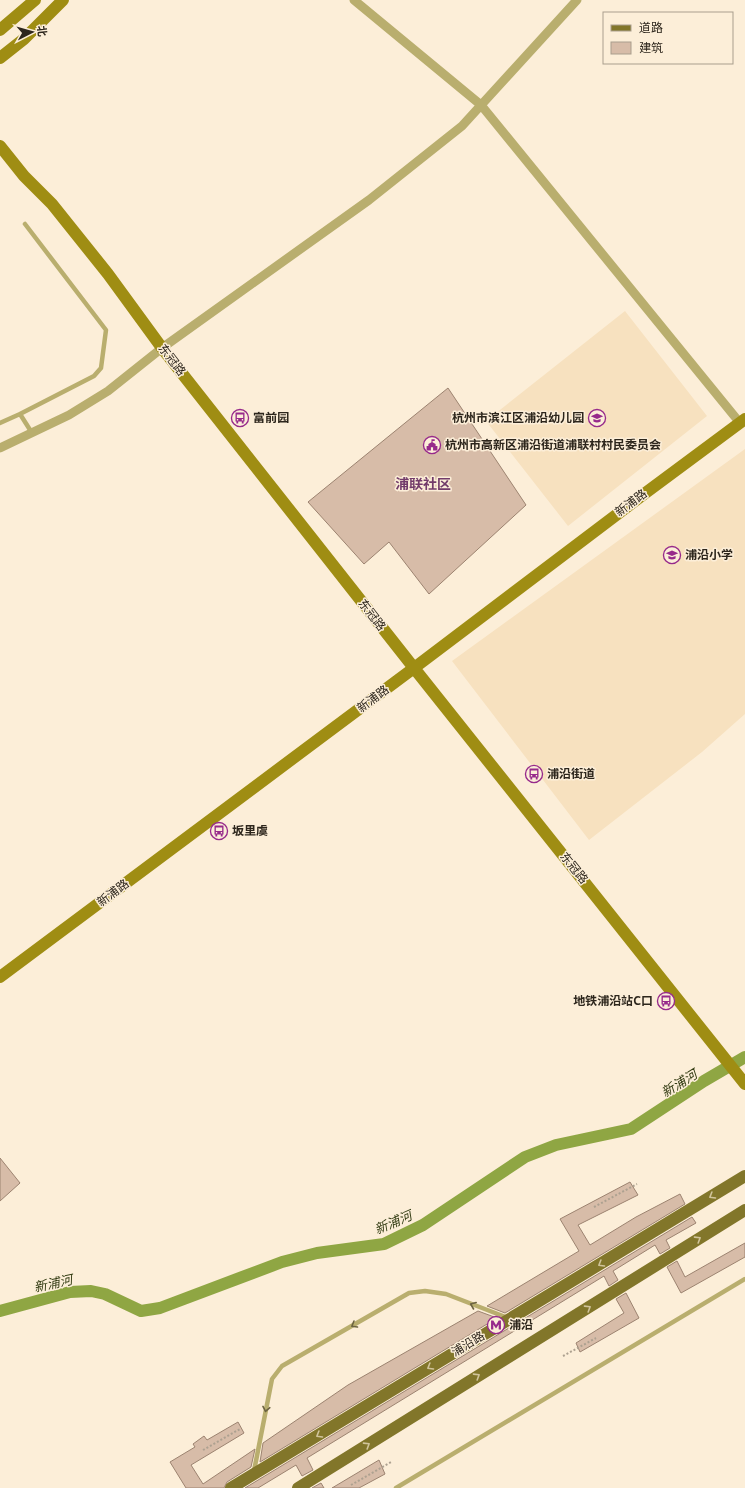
<svg xmlns="http://www.w3.org/2000/svg" width="745" height="1488" font-family="Ubuntu,'Noto Sans SC',sans-serif">
	<rect width="100%" height="100%" fill="#fceed8"/>
	<path fill="#f7e1bf" d="M625 311 707 416 568 526 486 421Z
		M745 449V714L702 752 589 840 452 661Z"/>
	<g fill="none" stroke-linecap="round" stroke-linejoin="round">
		<path stroke="#8fa643" stroke-width="12" d="M0 1311 70 1292 91 1291 105 1294 141 1311 160 1308 282 1262 317 1253 384 1244 423 1225 525 1157 556 1145 631 1129 704 1081 745 1057"/>
	</g>
	<path fill="#d7bca8" stroke="#9c8370" d="M448 388 526 505 429 594 389 542 364 564 308 502Z
		M0 1158 20 1183 0 1201Z
		M630 1182 638 1195 578 1225 590 1245 636 1217 680 1194 685 1204 505 1313 487 1306 579 1251 560 1219Z
		M692 1217 696 1223 666 1240 670 1248 660 1254 655 1245 613 1271 618 1280 609 1286 604 1276 307 1458 313 1470 302 1476 296 1465 258 1488H245Z
		M745 1243V1257L681 1293 667 1267 677 1261 685 1277Z
		M626 1293 639 1318 580 1352 576 1343 624 1313 616 1299Z
		M478 1311 497 1318 260 1462 263 1443 348 1385Z
		M238 1422 244 1433 191 1465 203 1484 255 1449 251 1467 227 1482 224 1488H186L170 1462 195 1447 193 1444 204 1436 207 1440Z
		M379 1460 385 1474 359 1488H332Z
		M321 1483 324 1488H312Z"/>
	<g fill="none" stroke-linecap="round" stroke-linejoin="round">
		<path stroke="#ada190" stroke-width="2" stroke-dasharray="2 2" stroke-linecap="butt" d="M594 1207 637 1184
			M563 1356 596 1338
			M203 1450 240 1429
			M351 1485 391 1462"/>
		<path stroke="#b9ae6e" stroke-width="4.5" d="M25 224 106 330 101 368 94 376 20 414 32 433
			M0 423 20 414
			M254 1471 272 1379 282 1366 409 1293 425 1291 446 1294 508 1318
			M396 1488 745 1279"/>
		<path stroke="#b9ae6e" stroke-width="9" d="M354 0 481 105 740 423
			M0 448 69 415 108 391 162 348 369 200 462 126 577 0"/>
		<path stroke="#9f8d13" stroke-width="12" d="M0 30 35 0
			M0 58 24 39 63 0
			M0 146 24 176 52 204 108 274 162 348 414 668 745 1084
			M0 977 414 668 644 494 745 419"/>
		<path stroke="#82762a" stroke-width="12" d="M231 1488 745 1176
			M298 1488 745 1210"/>
	</g>
	<defs><path id="oneway-chevron" d="M-2-3.5L2.5 0L-2 3.5" fill="none" stroke-width="1.6" stroke-linecap="round" stroke-linejoin="round"/></defs>
	<g stroke="#d1c49b">
		<use href="#oneway-chevron" transform="translate(712 1196) rotate(149)"/>
		<use href="#oneway-chevron" transform="translate(698 1239) rotate(-32)"/>
		<use href="#oneway-chevron" transform="translate(601 1264) rotate(149)"/>
		<use href="#oneway-chevron" transform="translate(588 1308) rotate(-32)"/>
		<use href="#oneway-chevron" transform="translate(430 1367) rotate(149)"/>
		<use href="#oneway-chevron" transform="translate(477 1376) rotate(-32)"/>
		<use href="#oneway-chevron" transform="translate(319 1435) rotate(149)"/>
		<use href="#oneway-chevron" transform="translate(367 1445) rotate(-32)"/>
	</g>
	<g stroke="#6c6341">
		<use href="#oneway-chevron" transform="translate(473 1305) rotate(-158)"/>
		<use href="#oneway-chevron" transform="translate(354 1325) rotate(150)"/>
		<use href="#oneway-chevron" transform="translate(266 1409) rotate(101)"/>
	</g>
	<defs>
		<g id="bus-ring" transform="scale(0.9)"><circle r="9.5" fill="#fceed8" stroke="#972a8b" stroke-width="1.5"/><path d="M-5-6H5V4H4V6H2V4H-2V6H-4V4H-5ZM-3.5-4V0h7V-4ZM-3.5 1.2v1.5H-2V1.2ZM2 1.2v1.5H3.5V1.2Z" fill="#972a8b"/></g>
		<g id="school-ring" transform="scale(0.9)"><circle r="9.5" fill="#fceed8" stroke="#972a8b" stroke-width="1.5"/><path d="M0-5L7-2L0 1L-7-2ZM-4 1L0 2.5L4 1V4Q0 6-4 4Z" fill="#972a8b"/></g>
		<g id="civic-ring" transform="scale(0.9)"><circle r="9.5" fill="#fceed8" stroke="#972a8b" stroke-width="1.5"/><path d="M-.6-6.5H3V-4.5H.6V-3L4-1V1h2V6H-6V1h2V-1L-.6-3ZM-1.2 2.5V6h2.4V2.5Z" fill="#972a8b"/></g>
		<g id="metro-ring" transform="scale(0.9)"><circle r="9.5" fill="#fceed8" stroke="#972a8b" stroke-width="1.5"/><path d="M-5.5 5V-5H-3L0 0L3-5H5.5V5H3V-.5L0 4L-3-.5V5Z" fill="#972a8b"/></g>
	</defs>
	<g fill-rule="evenodd">
		<use href="#bus-ring" x="240" y="418"/>
		<use href="#school-ring" x="597" y="418"/>
		<use href="#civic-ring" x="432" y="445"/>
		<use href="#school-ring" x="672" y="555"/>
		<use href="#bus-ring" x="534" y="774"/>
		<use href="#bus-ring" x="219" y="831"/>
		<use href="#bus-ring" x="666" y="1001"/>
		<use href="#metro-ring" x="496" y="1325"/>
	</g>
	<g text-anchor="middle" stroke-width="3" stroke-linejoin="round" paint-order="stroke">
		<g font-size="12" fill="#2d261c" stroke="#fceed8">
			<text transform="translate(172 360) rotate(52)" y="4">东冠路</text>
			<text transform="translate(631 503) rotate(-37)" y="4">新浦路</text>
			<text transform="translate(372 615) rotate(52)" y="4">东冠路</text>
			<text transform="translate(373 699) rotate(-37)" y="4">新浦路</text>
			<text transform="translate(574 868) rotate(51)" y="4">东冠路</text>
			<text transform="translate(113 893) rotate(-37)" y="4">新浦路</text>
			<text transform="translate(468 1344) rotate(-31)" y="4">浦沿路</text>
		</g>
		<g font-size="12" font-weight="bold" fill="#2d261c" stroke="#fceed8" text-anchor="start">
			<text x="253" y="422">富前园</text>
			<text x="584" y="422" text-anchor="end">杭州市滨江区浦沿幼儿园</text>
			<text x="445" y="449">杭州市高新区浦沿街道浦联村村民委员会</text>
			<text x="685" y="559">浦沿小学</text>
			<text x="547" y="778">浦沿街道</text>
			<text x="232" y="835">坂里虞</text>
			<text x="653" y="1005" text-anchor="end">地铁浦沿站C口</text>
			<text x="509" y="1329">浦沿</text>
		</g>
		<g font-size="13" font-style="italic" fill="#343d14" stroke="#fceed8">
			<text transform="translate(679 1083) rotate(-32)" y="5">新浦河</text>
			<text transform="translate(393 1222) rotate(-23)" y="5">新浦河</text>
			<text transform="translate(53 1283) rotate(-12)" y="5">新浦河</text>
		</g>
		<g font-size="14" font-weight="bold" fill="#723b6a" stroke="#fceed8">
			<text x="423" y="489">浦联社区</text>
		</g>
	</g>
	<rect x="603" y="12" width="130" height="52" fill="#fceed8" stroke="#a99e8d"/>
	<rect x="611" y="25" width="20" height="6" fill="#82762a" stroke="#a99e8d"/>
	<text x="639" y="32" font-size="12" fill="#2d261c">道路</text>
	<rect x="611" y="42" width="20" height="12" fill="#d7bca8" stroke="#a99e8d"/>
	<text x="639" y="52" font-size="12" fill="#2d261c">建筑</text>
	<g transform="translate(32 32) rotate(84)" stroke="#fceed8" stroke-width="3" paint-order="stroke">
	<path d="M0-3L7 15L0 10L-7 15Z" fill="#2d261c"/>
	<text y="-6" font-size="11" font-weight="bold" text-anchor="middle" fill="#2d261c">北</text>
	</g>
</svg>
